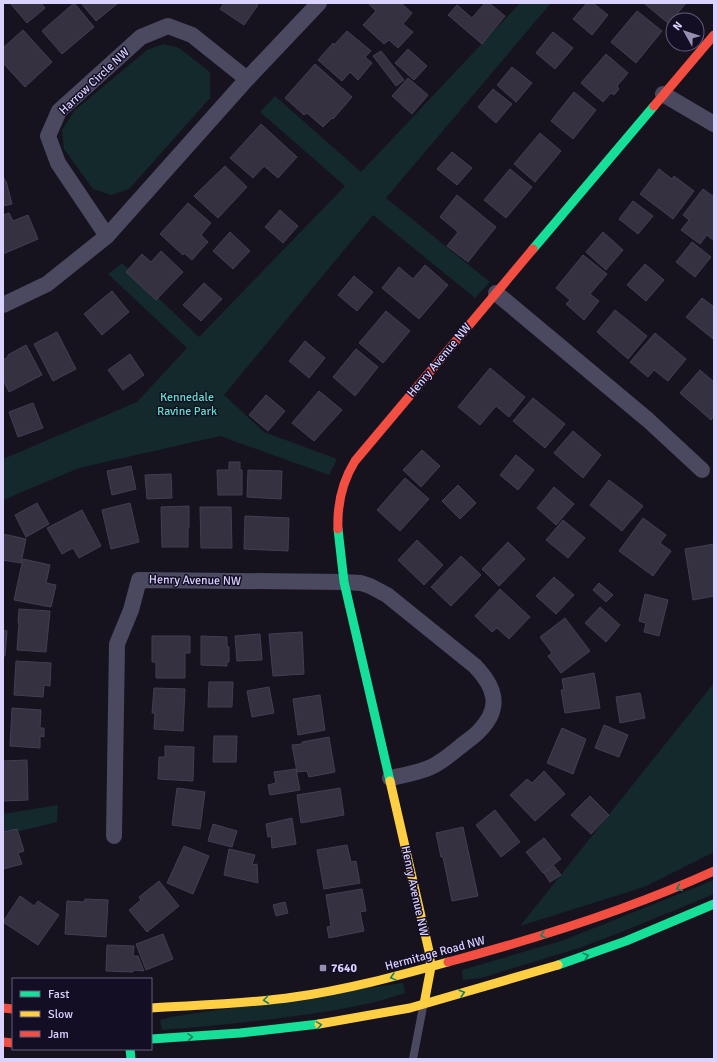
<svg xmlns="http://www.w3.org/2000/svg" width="717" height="1062" font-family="Signika,sans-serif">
	<rect width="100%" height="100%" fill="#16131f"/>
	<path fill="#13292c" d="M520 3H551L386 198 490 282 475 298 373 215 224 395 264 432 337 459 329 475 220 436 79 468 3 500V459L137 402 187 348 108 274 122 263 199 337 345 186 260 112 275 96 361 172Z
		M163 44 179 48 210 72V98L129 189 111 195 93 189 64 149 62 130 74 111 147 50Z
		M714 683V852L644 887 520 926Z
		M58 805 57 822 3 835V814Z
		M714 880V894L624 931 579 948 481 978 463 980 462 970 564 940Z
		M403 983 405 993C373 1004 343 1009 310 1014 261 1021 211 1026 162 1030L160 1020 170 1017Z"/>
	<path fill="#353141" stroke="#433e53" d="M10 3H41L45 8 27 23Z
		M74 3 94 27 62 54 42 31Z
		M81 3H116L117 4 96 21Z
		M224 3H256L258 5 244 25 220 9Z
		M370 3H401L412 13 403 24 413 32 398 48 389 40 384 44 363 25 376 11 369 4Z
		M485 3H489L505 16 482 44 448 15 457 5 472 18Z
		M587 3H593L608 15 592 35 573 19Z
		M646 3H686L669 24 645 4Z
		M637 11 662 31 636 63 611 42Z
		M23 30 52 62 25 87 3 63V48Z
		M347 31 371 51 365 57 372 63 358 80 350 72 342 81 318 60 333 43 334 45Z
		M553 32 573 48 555 69 536 53Z
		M408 49 427 66 414 80 395 63Z
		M381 51 404 80 396 86 373 56Z
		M606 54 628 73 617 86 619 89 614 95 611 93 603 102 581 83Z
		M315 64 352 97 333 119 332 118 323 127 307 113 304 115 285 98Z
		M512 67 532 83 516 102 497 85Z
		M408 78 428 95 412 114 392 96Z
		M493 89 512 104 496 123 478 107Z
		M574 92 596 110 573 139 551 121Z
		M261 124 297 157 278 178 264 166 253 178 230 158Z
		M540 133 561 151 535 182 514 164Z
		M452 152 472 168 457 185 437 169Z
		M225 166 247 187 218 218 194 196Z
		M510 169 532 187 506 218 484 200Z
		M659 169 672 179 674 176 694 191 673 219 640 194Z
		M3 175 5 181H6L12 204 3 206Z
		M703 189 714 197V239L713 240 707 235 700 244 681 230 689 220 683 215Z
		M457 195 496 227 468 262 447 246 458 232 440 217Z
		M633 201 653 216 638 234 619 219Z
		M188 203 211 223 201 235 208 242 192 260 184 253 183 255 160 234Z
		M280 210 298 226 283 243 265 227Z
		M9 213 13 221 28 215 38 239 3 254V215Z
		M230 232 250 251 233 269 213 251Z
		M603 232 623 250 606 270 586 252Z
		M692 242 711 257 695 277 676 262Z
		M161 251 183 272 156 300 126 272 142 254 151 262Z
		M583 255 607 274 590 294 599 301 584 320 566 304 570 300 556 288Z
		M645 264 664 280 646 301 627 285Z
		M425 265 448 285 419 319 382 288 399 267 413 279Z
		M354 276 373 292 357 311 338 295Z
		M204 283 222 299 201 321 183 305Z
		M112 291 129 312 102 335 84 314Z
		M702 298 714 307 713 339 686 317Z
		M615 310 647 336 628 359 597 332Z
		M386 311 410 331 383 363 359 343Z
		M57 332 76 369 53 381 34 344Z
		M655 333 686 359 668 381 654 370 648 377 630 362Z
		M305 341 325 358 309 378 289 361Z
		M26 345 42 375 9 392 3 380V360L8 357V355Z
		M356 349 378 367 355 396 333 377Z
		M130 354 144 375 123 390 108 370Z
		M490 368 525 397 509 417 496 406 480 425 458 407Z
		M700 370 714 382V416L711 420 680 393Z
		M319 391 342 410 314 441 292 423Z
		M266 395 285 411 268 431 249 415Z
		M533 398 565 424 545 448 513 421Z
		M33 403 43 428 18 437 9 412Z
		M573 431 601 455 583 478 554 453Z
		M422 450 440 466 421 487 403 470Z
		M516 455 534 470 518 490 500 475Z
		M229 462H240V470H242V495H218L217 470H229Z
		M131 466 136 489 112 495 107 471Z
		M248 470 282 471 281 499 247 497Z
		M171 474 172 498 147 499 145 475Z
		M405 478 429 499 400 531 377 510Z
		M609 480 643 506 622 531 590 505Z
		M458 485 476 503 460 519 442 501Z
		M554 487 574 504 556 525 537 508Z
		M37 503 49 524 26 537 15 515Z
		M130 503 139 542 111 549 102 510Z
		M189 506V528H188V547H162L161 507Z
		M200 507H231L232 548H201Z
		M82 510 101 546 79 558 73 548 62 554 47 528Z
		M245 516 289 518 288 551 244 549Z
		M643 518 666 535 660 543 671 551 653 576 619 551Z
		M563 520 585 538 568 558 546 540Z
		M3 534 26 539 21 563 3 560Z
		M417 540 443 565 424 585 398 560Z
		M508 542 525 559 499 586 482 569Z
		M714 544V596L693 600 685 549Z
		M461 556 481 575 451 606 431 587Z
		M23 559 50 565 46 583 56 585 51 607 14 600Z
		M554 577 574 595 556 614 536 596Z
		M599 583 613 595 606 602 593 590Z
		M500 589 530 617 509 639 497 628 492 632 475 616Z
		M645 594 668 600 659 636 644 632 646 623 639 621Z
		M600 607 620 625 606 642 585 623Z
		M19 609 50 611 46 652 17 650 19 623H18Z
		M565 618 590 651 561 673 548 656 552 653 540 637Z
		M3 630 7 631 5 656H3Z
		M302 632 304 674 273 676 269 634Z
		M260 634 262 660 237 661 235 636Z
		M152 636H190V653H185V678H156V662H152Z
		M201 636 227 637V647H229V662H227V666L201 665Z
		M16 661 51 663 50 686 44 685 43 697 14 695Z
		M594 673 600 708 565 713 561 690H564L562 679Z
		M209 682H233L232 707H208Z
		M269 687 274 713 252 717 247 691Z
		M154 688 185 689 183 731 154 729 155 713H152Z
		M640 693 645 718 620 723 616 697Z
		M320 695 325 730 298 735 293 699Z
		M12 708 41 710 40 728H44V737L40 736V748L10 746Z
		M604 725 628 735 619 757 595 748Z
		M562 728 586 739 573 774 547 763Z
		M214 736H237L236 762H213Z
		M329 737 335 772 309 777 307 771 297 772 292 745 302 744V742Z
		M165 746 194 747 193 781 158 779 159 757H165Z
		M27 760 28 800 3 801V761Z
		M296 769 300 790 270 795 268 785 276 783 274 772Z
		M544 771 565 794 535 821 510 795 527 779 532 783Z
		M177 788 205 792 200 829 172 825Z
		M340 788 344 815 301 823 297 795Z
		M590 796 609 815 591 834 571 815Z
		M495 810 520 842 501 857 476 825Z
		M292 818 296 844 272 848 271 836 268 837 266 824Z
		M213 824 237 831 232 847 208 841Z
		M463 827 478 896 452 901 443 857H441L436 833Z
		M17 829 24 851 18 853 22 864 3 869V832Z
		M544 838 561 859 543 873 526 852Z
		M347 845 351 862 356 861 360 883 324 889 317 850Z
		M184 846 209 856 193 894 167 883Z
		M229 849 255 855 252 865 257 864 258 883 224 875Z
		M554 866 561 875 550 882 544 873Z
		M159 881 179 906 147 932 129 910 141 900 139 897Z
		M362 889 366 911 360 912 364 931 329 938 327 927 331 926 326 895Z
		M20 896 34 906 38 901 59 915 38 945 3 922Z
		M85 899 108 900 106 937 65 934 67 901 84 902Z
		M285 902 288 913 276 916 273 905Z
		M163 934 173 959 146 970 136 944Z
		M107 945 134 946 133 956H138L144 971 134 970 133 972 106 971Z"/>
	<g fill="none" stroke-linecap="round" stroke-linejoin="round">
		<path stroke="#4b4960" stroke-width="8" d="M413 1059 423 1007"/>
		<path stroke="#4b4960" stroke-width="16" d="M663 94 714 124
			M107 236 58 163 48 136 59 111 141 37 168 26 192 35 247 79
			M496 293 648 420 702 470
			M3 305 47 284 107 236 247 79 319 3
			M114 836 117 644 131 610 139 580 344 582 361 583 370 586 387 595 475 666C495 687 502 707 480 730 475 736 467 741 461 746 452 753 442 762 431 767 418 773 404 775 390 778"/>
		<path stroke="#16e098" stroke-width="9" d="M533 249 654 106
			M338 529 344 582 390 781
			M558 965 626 941 714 904
			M151 1039 240 1033 319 1024
			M130 1049 131 1059"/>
		<path stroke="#ffcf43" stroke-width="9" d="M390 781 429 951 431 967 424 1004
			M151 1008C199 1005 247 1004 294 997 346 990 397 976 448 962
			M319 1024 410 1008 558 965"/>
		<path stroke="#f24e42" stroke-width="9" d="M654 106 714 35
			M338 529C337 505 342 482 355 461L533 249
			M448 962C539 938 628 910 714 871
			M3 1008 13 1009
			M3 1042 13 1043"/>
	</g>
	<defs><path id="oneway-chevron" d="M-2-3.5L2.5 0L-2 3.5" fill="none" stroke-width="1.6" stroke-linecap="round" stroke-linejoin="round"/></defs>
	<g stroke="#158264">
		<use href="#oneway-chevron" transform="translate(679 888) rotate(157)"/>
		<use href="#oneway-chevron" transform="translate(543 935) rotate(164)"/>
		<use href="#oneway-chevron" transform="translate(586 956) rotate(-19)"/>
		<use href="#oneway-chevron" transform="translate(393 977) rotate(165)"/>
		<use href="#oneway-chevron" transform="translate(462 993) rotate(-16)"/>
		<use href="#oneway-chevron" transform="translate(266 1000) rotate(173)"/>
		<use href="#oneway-chevron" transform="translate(319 1025) rotate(-9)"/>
		<use href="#oneway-chevron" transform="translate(190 1037) rotate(-4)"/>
	</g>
	<rect fill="#958fb1" stroke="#140e24" stroke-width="1.5" x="319" y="964" width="8" height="8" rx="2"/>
	<g text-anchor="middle" stroke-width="3" stroke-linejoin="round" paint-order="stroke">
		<g font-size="12" fill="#dad2ff" stroke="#140e24">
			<text transform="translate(94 81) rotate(-43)" y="4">Harrow Circle NW</text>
			<text transform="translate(439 360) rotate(-50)" y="4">Henry Avenue NW</text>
			<text transform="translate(195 580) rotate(1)" y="4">Henry Avenue NW</text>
			<text transform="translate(415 891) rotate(78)" y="4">Henry Avenue NW</text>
			<text transform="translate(435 953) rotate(-15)" y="4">Hermitage Road NW</text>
		</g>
		<g font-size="12" fill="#5edfc7" stroke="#140e24">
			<text x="187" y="401">Kennedale<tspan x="187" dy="14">Ravine Park</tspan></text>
		</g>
		<g font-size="12" font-weight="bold" fill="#dad2ff" stroke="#140e24" text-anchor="start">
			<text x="331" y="972">7640</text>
		</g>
	</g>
	<rect width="717" height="1062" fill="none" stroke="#dad2ff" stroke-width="8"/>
	<rect x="12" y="978" width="140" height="72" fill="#140e24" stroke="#635c7c"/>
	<rect x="20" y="991" width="20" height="6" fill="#16e098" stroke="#635c7c"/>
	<text x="48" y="998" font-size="12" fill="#dad2ff">Fast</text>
	<rect x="20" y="1011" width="20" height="6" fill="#ffcf43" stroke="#635c7c"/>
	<text x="48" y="1018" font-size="12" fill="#dad2ff">Slow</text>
	<rect x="20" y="1031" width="20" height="6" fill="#f24e42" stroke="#635c7c"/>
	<text x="48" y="1038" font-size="12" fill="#dad2ff">Jam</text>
	<g transform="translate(685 32) rotate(309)"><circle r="19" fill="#140e24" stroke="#635c7c"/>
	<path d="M0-3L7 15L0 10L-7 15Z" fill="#958fb1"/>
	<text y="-6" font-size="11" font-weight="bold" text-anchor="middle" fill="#dad2ff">N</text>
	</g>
</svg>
